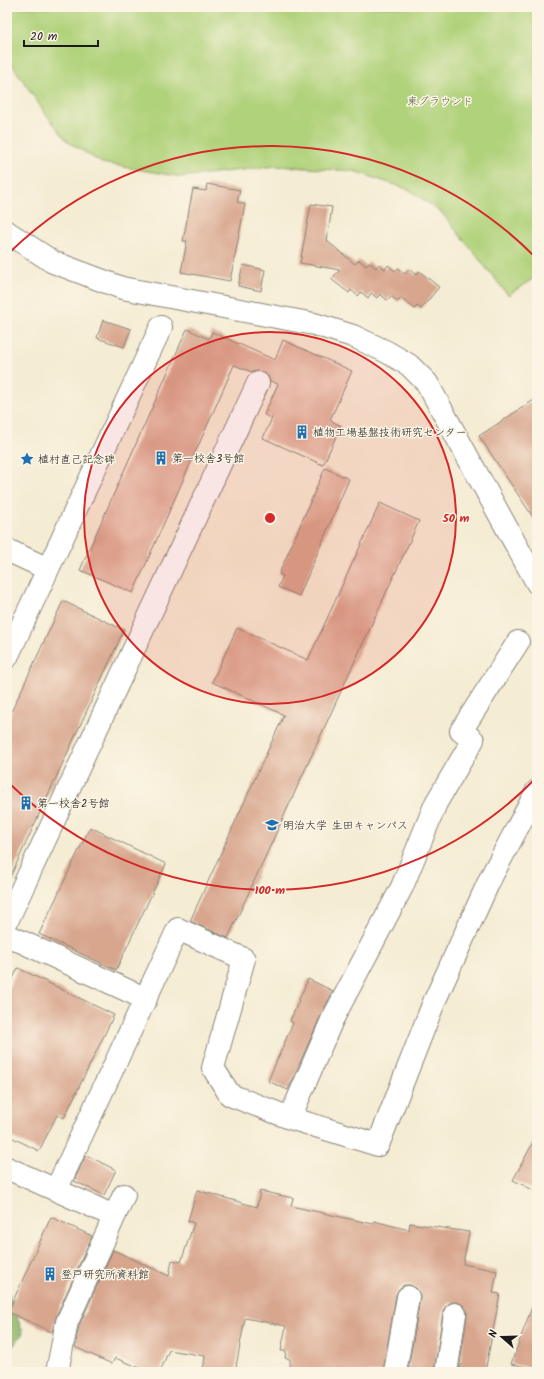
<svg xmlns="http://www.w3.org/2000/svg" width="544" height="1379" font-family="Kalam,'Klee One',sans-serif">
	<rect width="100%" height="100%" fill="#fcf5e5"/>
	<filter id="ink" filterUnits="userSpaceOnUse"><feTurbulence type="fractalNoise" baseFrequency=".025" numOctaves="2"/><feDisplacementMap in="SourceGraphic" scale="8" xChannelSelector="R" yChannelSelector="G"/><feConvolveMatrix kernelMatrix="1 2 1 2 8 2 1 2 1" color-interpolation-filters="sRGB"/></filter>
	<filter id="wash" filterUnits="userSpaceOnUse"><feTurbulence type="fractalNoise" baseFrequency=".012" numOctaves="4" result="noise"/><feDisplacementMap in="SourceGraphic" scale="16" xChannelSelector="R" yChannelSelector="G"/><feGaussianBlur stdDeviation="0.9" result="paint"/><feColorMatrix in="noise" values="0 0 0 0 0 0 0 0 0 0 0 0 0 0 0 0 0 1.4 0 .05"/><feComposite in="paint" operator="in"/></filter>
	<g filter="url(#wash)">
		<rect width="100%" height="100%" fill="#f4ecd3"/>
		<path fill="#b0d27a" stroke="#66774b" d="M7 7H537V276L508 295 442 213 410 190 354 171 275 166 181 177 102 163 67 141 45 113 7 57Z"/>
		<path fill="#8cb46a" stroke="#546843" d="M7 1289 23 1333 7 1354Z"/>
		<g id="blocks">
			<path fill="#d8a58d" d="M207 184 240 190 237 202 245 204 230 281 181 272 187 241H183L193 189 206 191Z
				M311 204 332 207 327 241 355 264 359 260 366 266 369 262 376 268 379 264 385 269 388 265 395 271 398 268 405 274 409 269 416 275 419 271 439 287 421 309 417 306 415 309 401 298 398 302 391 296 387 300 380 294 377 298 371 293 368 298 361 292 358 296 351 290 349 293 331 279 340 270 300 263Z
				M243 265 265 270 261 291 238 286Z
				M103 320 131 329 124 347 97 338Z
				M187 329 209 339 212 332 275 360 283 340 352 371 330 420 341 426 323 465 263 438 272 418 264 415 278 384 270 381 268 376 263 372 257 371 252 372 234 365 133 593 80 570Z
				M537 398V523L479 436Z
				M325 468 349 479 299 596 278 587 283 576 279 574Z
				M380 503 419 521 228 938 190 921 284 715 212 682 237 628 308 660Z
				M63 601 124 630 7 884V721Z
				M90 827 166 864 116 970 39 934Z
				M18 968 114 1015 64 1118 57 1115 39 1151 7 1135V991Z
				M308 979 333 991 321 1015 288 1090 268 1081 293 1023 290 1021Z
				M537 1135V1192L513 1180Z
				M86 1155 116 1170 104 1195 74 1181Z
				M197 1190 257 1207 260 1191 293 1198 291 1206 373 1224 374 1221 409 1230 410 1223 469 1232 463 1264 497 1271 493 1293 500 1294 485 1372H459L467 1316V1310L463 1305 457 1302H451L446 1306 443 1312 434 1372H408L420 1299V1293L416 1288 410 1285H404L399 1289 396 1295 383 1372H290V1359L285 1358 286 1351H281L286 1326 245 1318 235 1372H203L205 1356 169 1350 160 1372H151L115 1358 112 1364 75 1347 77 1343 76 1342 79 1326 113 1250 169 1276 172 1260 181 1262 194 1223 188 1221Z
				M51 1217 92 1236 56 1317 52 1332 8 1312Z
				M535 1299H537V1369L511 1364Z"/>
		</g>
	</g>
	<g filter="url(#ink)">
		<use href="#blocks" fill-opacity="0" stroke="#888478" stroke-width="1"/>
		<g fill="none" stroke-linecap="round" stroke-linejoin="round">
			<g stroke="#888478" stroke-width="24">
				<path id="minor" d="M7 232 53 262 122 288 314 324 353 336 387 352 409 365 427 383 537 583
					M7 550 48 569
					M7 657 161 327
					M7 921 258 383
					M7 935 146 999
					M290 1118 332 1020 402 887 436 803 473 740 461 731 518 642
					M7 1168 114 1216
					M56 1190 178 929 244 959 213 1068 230 1095 290 1118 378 1145 434 1002 491 877 537 791
					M57 1372 67 1322 124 1195
					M395 1372 408 1297
					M446 1372 455 1314"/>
			</g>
			<use href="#minor" stroke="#fff" stroke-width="22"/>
		</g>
	</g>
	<circle cx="270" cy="518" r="186" fill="#d62828" fill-opacity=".12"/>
	<g fill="none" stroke="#d62828" stroke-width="2">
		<circle cx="270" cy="518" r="186"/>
		<path d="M535 779A372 372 0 0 1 9 783M9 253A372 372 0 0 1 535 257"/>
	</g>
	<defs>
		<g id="building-bare" transform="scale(1.08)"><path d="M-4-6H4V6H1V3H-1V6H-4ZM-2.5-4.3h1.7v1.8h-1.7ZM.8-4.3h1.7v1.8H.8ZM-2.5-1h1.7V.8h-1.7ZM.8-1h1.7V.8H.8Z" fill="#1f6fb2" stroke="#fcf5e5" stroke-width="2.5" paint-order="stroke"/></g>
		<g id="sight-bare" transform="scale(1.08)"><path d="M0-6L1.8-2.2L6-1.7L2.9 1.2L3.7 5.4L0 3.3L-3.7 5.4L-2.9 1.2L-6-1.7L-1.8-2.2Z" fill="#1f6fb2" stroke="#fcf5e5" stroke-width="2.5" paint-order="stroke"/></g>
		<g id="university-bare" transform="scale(1.08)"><path d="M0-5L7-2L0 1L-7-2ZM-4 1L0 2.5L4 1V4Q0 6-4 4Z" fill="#1f6fb2" stroke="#fcf5e5" stroke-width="2.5" paint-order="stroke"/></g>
	</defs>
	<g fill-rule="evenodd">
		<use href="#building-bare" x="302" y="432"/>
		<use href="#building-bare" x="161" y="458"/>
		<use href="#sight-bare" x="27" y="459"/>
		<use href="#building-bare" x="26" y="803"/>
		<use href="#university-bare" x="272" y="825"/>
		<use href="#building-bare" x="50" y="1274"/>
	</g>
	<g text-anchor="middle" stroke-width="3" stroke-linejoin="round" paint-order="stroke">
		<g font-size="11" fill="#505c3d" stroke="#fcf5e5">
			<text x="440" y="105">東グラウンド</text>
		</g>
		<g font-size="11" fill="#1c1c1c" stroke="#fcf5e5" text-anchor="start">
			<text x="313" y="436">植物工場基盤技術研究センター</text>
			<text x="172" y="462">第一校舎3号館</text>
			<text x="38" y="463">植村直己記念碑</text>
			<text x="37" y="807">第一校舎2号館</text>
			<text x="283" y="829">明治大学 生田キャンパス</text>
			<text x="61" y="1278">登戸研究所資料館</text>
		</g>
	</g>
	<circle cx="270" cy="518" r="6" fill="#d62828" stroke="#fcf5e5" stroke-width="2"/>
	<g font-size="12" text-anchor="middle" font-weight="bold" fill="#d62828" stroke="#fcf5e5" stroke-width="3" stroke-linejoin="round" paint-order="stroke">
		<text x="456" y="522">50 m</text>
		<text x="270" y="894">100 m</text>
	</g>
	<rect width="544" height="1379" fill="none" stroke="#fcf5e5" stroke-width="24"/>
	<g transform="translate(502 1337) rotate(290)" stroke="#fcf5e5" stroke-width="3" paint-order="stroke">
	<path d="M0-3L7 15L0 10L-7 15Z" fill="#1c1c1c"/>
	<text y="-6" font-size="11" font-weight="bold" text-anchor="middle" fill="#1c1c1c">N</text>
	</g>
	<path d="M24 40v6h74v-6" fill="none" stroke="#1c1c1c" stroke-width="2"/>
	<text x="30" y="40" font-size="12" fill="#1c1c1c" stroke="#fcf5e5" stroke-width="3" paint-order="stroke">20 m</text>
</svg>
